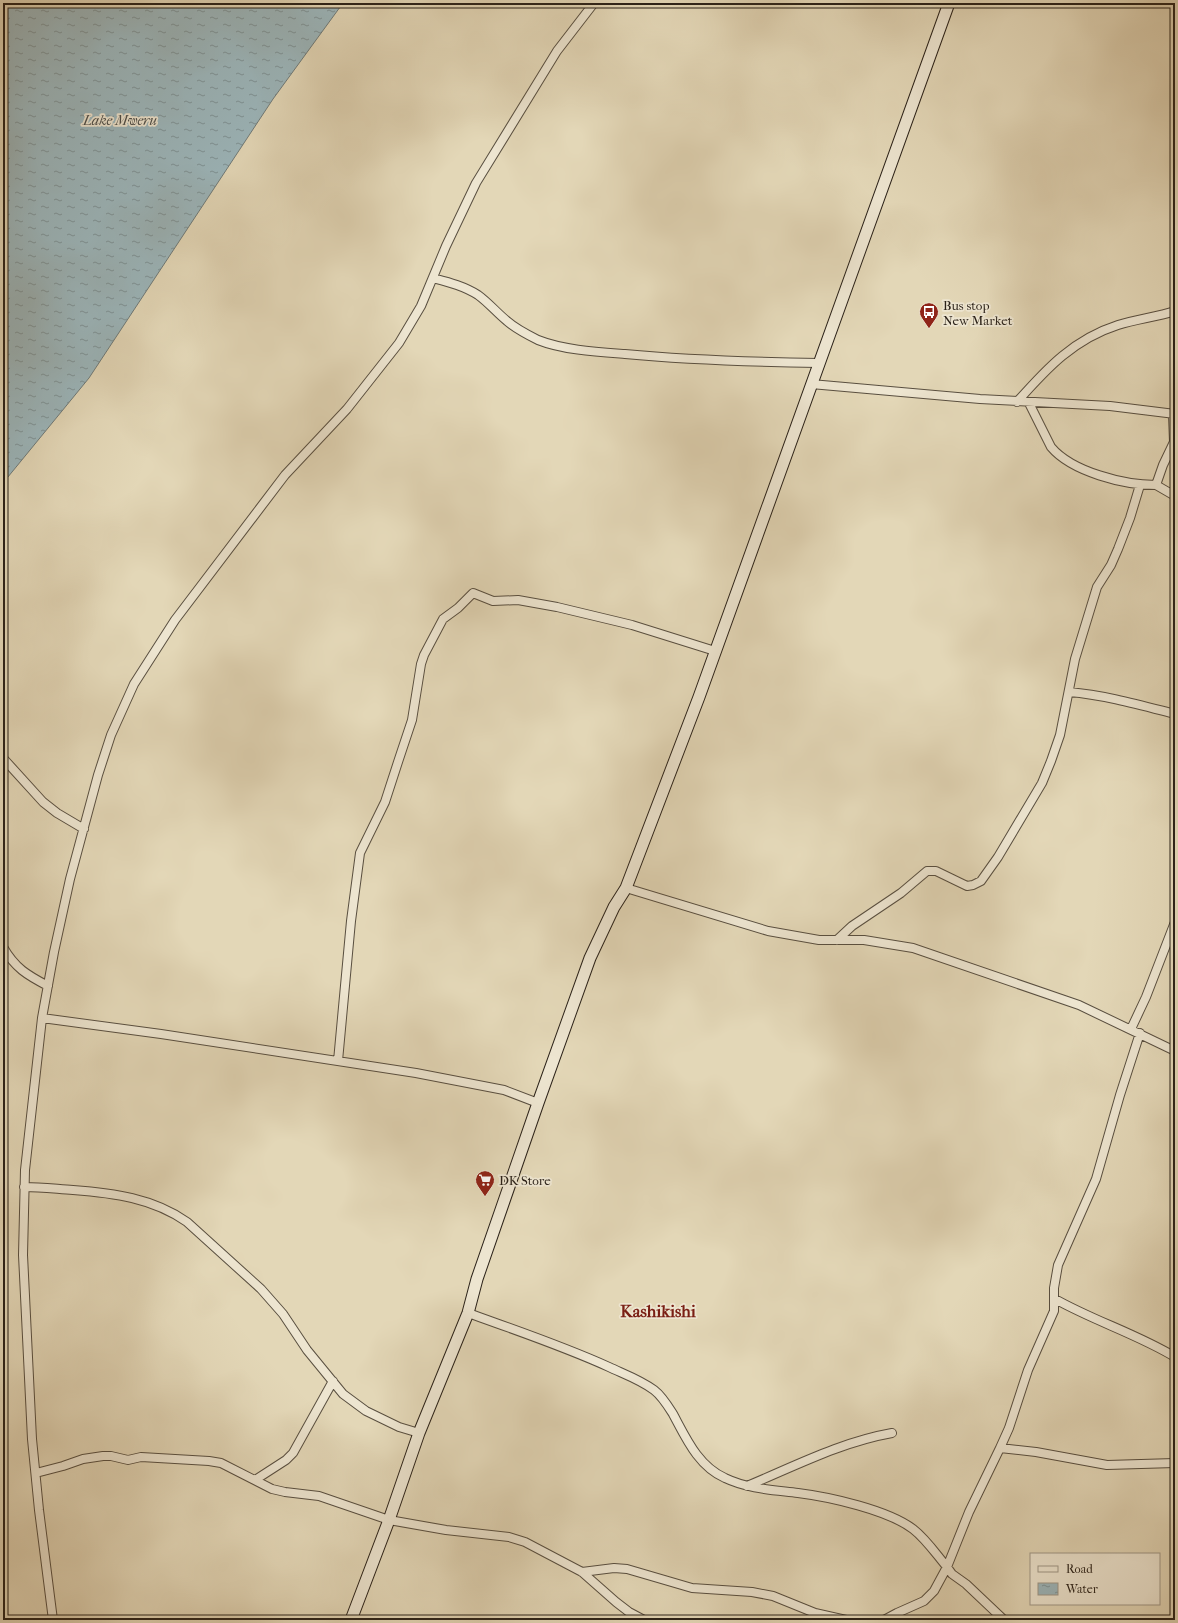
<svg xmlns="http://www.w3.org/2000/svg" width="1178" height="1623" font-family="'IM FELL French Canon',serif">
	<defs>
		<pattern id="water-ripples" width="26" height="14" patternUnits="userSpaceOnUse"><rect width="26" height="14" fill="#9cb6bb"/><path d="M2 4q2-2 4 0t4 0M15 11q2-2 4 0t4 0" fill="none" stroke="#7f9497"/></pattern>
	</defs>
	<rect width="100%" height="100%" fill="#e3d7b7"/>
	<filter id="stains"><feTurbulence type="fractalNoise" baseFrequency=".005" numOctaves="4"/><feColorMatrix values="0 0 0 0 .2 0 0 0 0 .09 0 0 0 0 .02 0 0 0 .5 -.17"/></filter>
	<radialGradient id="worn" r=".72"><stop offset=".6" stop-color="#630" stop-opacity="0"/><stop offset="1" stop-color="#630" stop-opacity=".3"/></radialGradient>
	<path fill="url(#water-ripples)" stroke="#6f7b7a" d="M3 3H343L273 99 89 378 3 483Z"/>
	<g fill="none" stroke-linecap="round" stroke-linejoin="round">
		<g stroke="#594f40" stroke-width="10">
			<path id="minor" d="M433 278C448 282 464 286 478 295 489 303 497 313 507 321 516 329 528 335 538 340 563 350 598 352 625 354 689 360 754 362 819 363
				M811 384 980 399 1110 406 1175 414
				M1017 402C1047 368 1074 339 1118 325 1137 319 1157 317 1175 311
				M1029 403 1051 447C1072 472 1124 485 1156 485
				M1173 414 1174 442 1163 465 1156 485 1175 496
				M1069 692C1105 695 1140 705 1175 714
				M3 758 43 802 57 813 84 829
				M626 888 768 931 819 940H864L913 948 1079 1005 1175 1051
				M837 940 852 926 901 893 927 871H936L967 886 973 885 981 881 998 857 1042 783 1051 761 1060 735 1075 659 1097 587 1111 565 1118 549 1130 518 1140 485
				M3 947C15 968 27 975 48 986
				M42 1018 161 1034 416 1073 504 1090 538 1103
				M1131 1029 1146 997 1175 922
				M338 1061 351 921 360 853 385 802 398 762 412 720 421 664 424 655 443 619 458 608 473 593 493 601 518 600 557 607 632 625 715 651
				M24 1187C41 1187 57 1189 73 1190 113 1193 153 1198 187 1222L261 1289 283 1314 307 1350 343 1394 366 1411 399 1427 419 1433
				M1055 1299C1094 1321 1137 1334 1175 1357
				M468 1313C515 1330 563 1346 609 1367 624 1374 641 1380 654 1390 662 1396 668 1406 673 1414 686 1438 698 1466 725 1478 748 1489 774 1490 798 1493 830 1497 888 1510 913 1529 926 1539 936 1554 947 1567L969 1512 1000 1448 1036 1452 1107 1465 1175 1463
				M1000 1448 1009 1428 1028 1370 1054 1311V1288L1058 1265 1096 1179 1120 1095 1140 1033
				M36 1473 63 1466 83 1459 103 1456H111L128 1460 141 1457 209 1461 221 1463 272 1489 285 1492 319 1496 389 1520 446 1530 509 1537 525 1542 582 1572 616 1602 629 1612 644 1620
				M255 1480 286 1460 293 1453 333 1381
				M747 1486C795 1466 841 1442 892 1433
				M582 1572 614 1568 627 1569 692 1588 752 1592 773 1596 815 1613 846 1620
				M53 1620 39 1510 32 1439 23 1255 25 1170 42 1018 54 952 70 879 98 775 111 735 134 684 175 620 285 475 347 409 399 343 421 306 446 246 476 183 557 51 594 3
				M884 1620 897 1613 924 1601 934 1591 947 1567 952 1574 966 1584 1004 1620"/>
		</g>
		<g stroke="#2b2219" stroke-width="13">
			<path id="secondary" d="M351 1620 389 1520 419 1433 468 1313 477 1279 538 1103 590 958 614 907 626 888 699 697 949 3"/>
		</g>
		<use href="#minor" stroke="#ede5d0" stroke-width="8"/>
		<use href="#secondary" stroke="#ede5d0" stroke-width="11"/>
	</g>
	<defs>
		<g id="bus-pin" transform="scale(1)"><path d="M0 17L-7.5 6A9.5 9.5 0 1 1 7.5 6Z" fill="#8f2418" stroke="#ede5d0"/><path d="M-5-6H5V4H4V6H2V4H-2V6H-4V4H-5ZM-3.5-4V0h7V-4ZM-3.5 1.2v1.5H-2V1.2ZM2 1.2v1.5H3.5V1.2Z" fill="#fff"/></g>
		<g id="supermarket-pin" transform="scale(1)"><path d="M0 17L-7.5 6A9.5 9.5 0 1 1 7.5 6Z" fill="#8f2418" stroke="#ede5d0"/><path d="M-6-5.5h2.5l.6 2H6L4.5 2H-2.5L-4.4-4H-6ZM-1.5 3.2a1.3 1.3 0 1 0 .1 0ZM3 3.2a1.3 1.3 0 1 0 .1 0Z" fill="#fff"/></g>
	</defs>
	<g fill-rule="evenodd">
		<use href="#bus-pin" x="929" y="312"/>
		<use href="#supermarket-pin" x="485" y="1180"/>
	</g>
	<g text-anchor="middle" stroke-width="3.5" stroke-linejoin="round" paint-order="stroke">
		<g font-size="13" fill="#2b2219" stroke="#ede5d0" text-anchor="start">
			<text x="943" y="310">Bus stop<tspan x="943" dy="15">New Market</tspan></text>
			<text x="499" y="1185">DK Store</text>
		</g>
		<g font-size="14" font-style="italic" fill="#4d4e4a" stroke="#ede5d0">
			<text x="120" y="125">Lake Mweru</text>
		</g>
		<g font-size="17" font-weight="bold" fill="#7a1f14" stroke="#ede5d0">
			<text x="658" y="1317">Kashikishi</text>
		</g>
	</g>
	<rect width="1178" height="1623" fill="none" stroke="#e3d7b7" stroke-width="16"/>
	<rect x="4" y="4" width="1170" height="1615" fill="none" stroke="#2b2219" stroke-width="2"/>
	<rect x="8" y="8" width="1162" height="1607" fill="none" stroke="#2b2219"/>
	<rect x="1030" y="1553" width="130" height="52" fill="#ede5d0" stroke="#9f9787"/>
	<rect x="1038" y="1566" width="20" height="6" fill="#ede5d0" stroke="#9f9787"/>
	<text x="1066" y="1573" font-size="12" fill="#2b2219">Road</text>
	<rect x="1038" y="1583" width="20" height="12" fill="url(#water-ripples)" stroke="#9f9787"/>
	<text x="1066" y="1593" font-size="12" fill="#2b2219">Water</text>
	<rect width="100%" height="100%" filter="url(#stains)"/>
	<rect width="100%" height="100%" fill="url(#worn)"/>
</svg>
